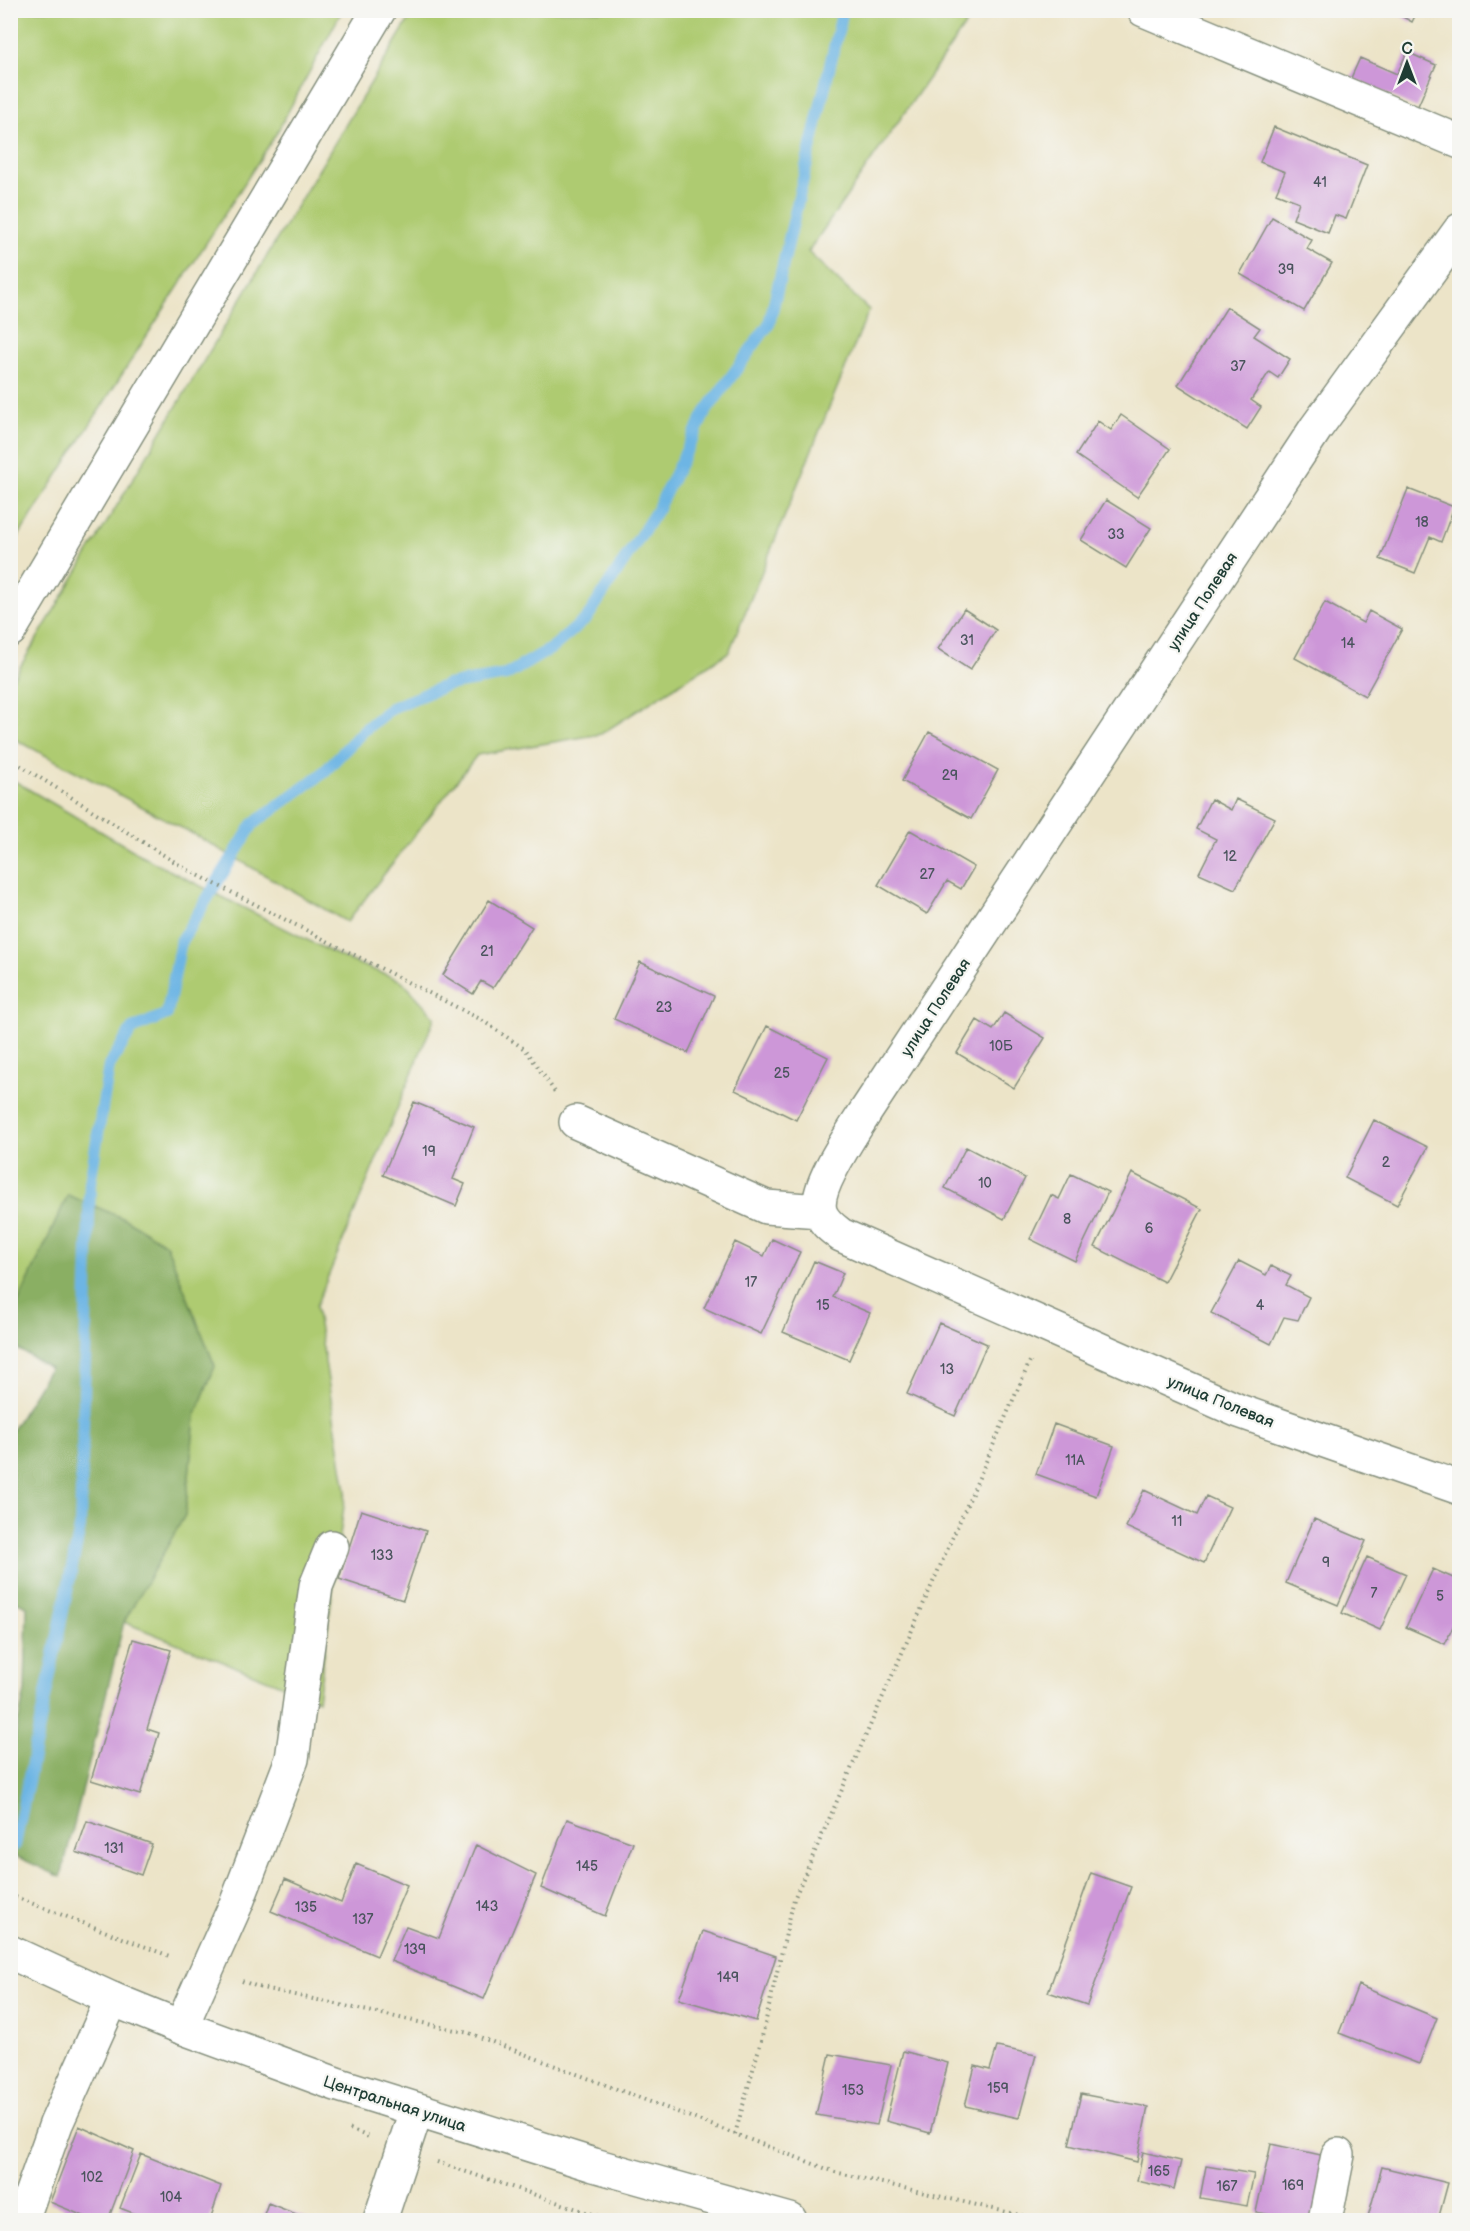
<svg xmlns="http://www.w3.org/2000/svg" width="1470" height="2231" font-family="'Balsamiq Sans',sans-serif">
	<rect width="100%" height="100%" fill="#f6f6f2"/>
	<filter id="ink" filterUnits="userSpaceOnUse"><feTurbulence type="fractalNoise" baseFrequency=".0167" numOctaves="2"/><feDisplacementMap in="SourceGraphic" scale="12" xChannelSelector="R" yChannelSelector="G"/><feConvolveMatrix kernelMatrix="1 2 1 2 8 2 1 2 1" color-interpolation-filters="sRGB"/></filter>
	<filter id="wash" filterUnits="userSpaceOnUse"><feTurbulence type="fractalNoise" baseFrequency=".008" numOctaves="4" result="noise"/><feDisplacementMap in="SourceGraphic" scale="24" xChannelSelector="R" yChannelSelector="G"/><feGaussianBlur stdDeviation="1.35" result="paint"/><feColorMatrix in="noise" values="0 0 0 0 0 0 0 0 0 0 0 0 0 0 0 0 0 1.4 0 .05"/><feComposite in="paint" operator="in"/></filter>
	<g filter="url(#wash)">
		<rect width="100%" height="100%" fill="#ece4c8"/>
		<path fill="#aecb71" stroke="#668452" stroke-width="1.5" d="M11 10 342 11 276 134 11 548Z
			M414 11H975L808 252 869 310 729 652 601 734 477 755 347 922 195 835 11 737V682Z
			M11 779 153 862 343 958 402 981 435 1017 316 1306 346 1491 318 1700 124 1622 185 1515 195 1416 215 1366 166 1244 124 1219 68 1196 11 1318Z"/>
		<path fill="#8aaf63" stroke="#54764c" stroke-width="1.5" d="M68 1195 125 1219 166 1244 215 1366 195 1416 185 1515 124 1622 61 1877 11 1854V1755L25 1691 27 1606 11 1599V1432L50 1368 11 1345V1318Z"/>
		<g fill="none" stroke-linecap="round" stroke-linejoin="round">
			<path stroke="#6db5e4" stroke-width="12" d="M15 1845 80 1528 90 1183 109 1066 132 1029 167 1014 181 941 253 824 322 774 364 730 391 708 447 685 506 675 552 648 587 618 657 510 705 413 769 324 843 10"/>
		</g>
		<g id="blocks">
			<path fill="#cd97d8" d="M1390 10H1418L1412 22Z
				M1407 52 1436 65 1417 108 1351 78 1360 58 1397 74Z
				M1274 127 1367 165 1346 219 1335 215 1328 233 1293 219 1299 202 1276 193 1285 172 1260 162Z
				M1272 217 1312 240 1307 249 1332 263 1304 311 1240 274Z
				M1227 307 1260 328 1254 336 1290 359 1278 378 1269 372 1251 400 1261 407 1247 429 1178 385Z
				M1121 415 1170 449 1137 497 1076 455 1098 421 1111 430Z
				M1408 489 1454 507 1441 542 1430 537 1415 573 1380 559Z
				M1106 500 1151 528 1126 568 1081 540Z
				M1325 602 1363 623 1369 611 1402 629 1365 696 1295 658Z
				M964 609 996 630 970 670 938 649Z
				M929 732 998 770 971 819 902 781Z
				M1211 799 1231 810 1236 799 1275 818 1235 889 1199 873 1216 839 1196 829Z
				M910 830 974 867 961 889 947 881 927 914 878 885Z
				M489 900 532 927 493 988 481 981 473 994 443 975Z
				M640 962 714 996 688 1053 614 1019Z
				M1004 1013 1045 1038 1014 1088 957 1053 977 1020 993 1030Z
				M767 1026 828 1057 796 1120 735 1090Z
				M414 1102 474 1127 453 1179 465 1184 456 1206 383 1175Z
				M1374 1120 1428 1147 1397 1205 1345 1178Z
				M966 1147 1025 1178 1004 1219 945 1188Z
				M1132 1173 1202 1209 1164 1282 1095 1247Z
				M1071 1174 1108 1192 1075 1261 1030 1239 1051 1195 1059 1199Z
				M772 1239 800 1252 761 1334 704 1308 735 1242 764 1256Z
				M814 1261 843 1273 833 1297 870 1313 849 1360 783 1332Z
				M1239 1261 1266 1275 1271 1266 1291 1276 1286 1285 1309 1297 1298 1320 1284 1317 1271 1344 1211 1313Z
				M939 1323 987 1344 955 1416 907 1394Z
				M1054 1424 1114 1446 1096 1496 1036 1474Z
				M1144 1490 1197 1515 1206 1496 1230 1507 1204 1563 1126 1527Z
				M361 1510 426 1531 403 1600 339 1579Z
				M1314 1519 1366 1541 1338 1605 1286 1583Z
				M1367 1557 1406 1574 1380 1630 1342 1613Z
				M1433 1569 1460 1581V1611L1445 1644 1406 1627Z
				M133 1639 171 1650 147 1729 159 1733 140 1795 91 1780Z
				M567 1819 633 1843 605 1916 541 1888Z
				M87 1821 152 1844 141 1875 76 1852Z
				M476 1845 536 1875 484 1999 391 1961 406 1926 439 1938Z
				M356 1864 407 1885 377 1956 271 1911 285 1879 341 1903Z
				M1091 1873 1131 1887 1087 2005 1048 1992Z
				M703 1931 776 1956 756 2021 679 1999Z
				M1358 1985 1437 2018 1419 2064 1339 2033Z
				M997 2047 1036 2055 1019 2118 965 2106 975 2066 990 2070Z
				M903 2051 948 2063 930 2133 886 2121Z
				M830 2054 891 2065 877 2125 816 2115Z
				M1081 2094 1148 2107 1137 2162 1069 2145Z
				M79 2126 134 2151 108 2220H93L50 2202Z
				M1271 2144 1330 2157 1315 2220H1296L1256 2212Z
				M1143 2152 1181 2161 1174 2189 1137 2181Z
				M141 2154 221 2186 210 2220H151L120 2208Z
				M1206 2166 1254 2174 1247 2206 1200 2198Z
				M1382 2167 1448 2183 1438 2220H1367Z
				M268 2203 311 2220H262Z"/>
		</g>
	</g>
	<g filter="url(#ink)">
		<use href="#blocks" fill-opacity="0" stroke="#86907e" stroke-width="1.5"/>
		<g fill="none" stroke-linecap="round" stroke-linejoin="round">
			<g stroke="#86907e" stroke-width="36">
				<path id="minor" d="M1144 10 1460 142
					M1460 230 1316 428 866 1111C853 1132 814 1187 820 1211 823 1222 832 1228 841 1235L1239 1411 1460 1488
					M10 630 379 10
					M576 1122 766 1207 820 1211
					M181 2027 237 1902 292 1759 316 1586 332 1547
					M22 2220 56 2124 112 1999
					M380 2220 416 2111
					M1325 2220 1338 2155"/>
			</g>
			<g stroke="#86907e" stroke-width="36">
				<path id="major" d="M10 1952 112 1999 181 2027 336 2084 594 2165 790 2220"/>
			</g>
			<path stroke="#86907e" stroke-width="4" stroke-dasharray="1.5 4.5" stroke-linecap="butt" d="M10 759 186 869 480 1019 526 1050 555 1092
				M10 1895 172 1957
				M242 1981 258 1987 469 2033 835 2172 1041 2220
				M350 2129 371 2138
				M735 2134 761 2041 794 1899 1031 1359
				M437 2162 610 2220"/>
			<use href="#minor" stroke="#fff" stroke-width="33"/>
			<use href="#major" stroke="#fff" stroke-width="33"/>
		</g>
	</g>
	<g text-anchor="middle" stroke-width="4.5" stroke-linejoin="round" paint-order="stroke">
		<g font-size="14" fill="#4a545d">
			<text x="1320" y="187">41</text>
			<text x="1286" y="274">39</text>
			<text x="1238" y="371">37</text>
			<text x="1422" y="527">18</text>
			<text x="1116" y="539">33</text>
			<text x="967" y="645">31</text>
			<text x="1348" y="648">14</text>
			<text x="950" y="780">29</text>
			<text x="1230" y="861">12</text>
			<text x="927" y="879">27</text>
			<text x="487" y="956">21</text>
			<text x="664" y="1012">23</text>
			<text x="1001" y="1051">10Б</text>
			<text x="782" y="1078">25</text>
			<text x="429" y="1156">19</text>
			<text x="1386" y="1167">2</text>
			<text x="985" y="1188">10</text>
			<text x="1067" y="1224">8</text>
			<text x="1149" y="1233">6</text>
			<text x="751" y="1287">17</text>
			<text x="823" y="1310">15</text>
			<text x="1260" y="1310">4</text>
			<text x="947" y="1374">13</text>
			<text x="1075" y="1465">11А</text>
			<text x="1177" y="1526">11</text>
			<text x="382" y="1560">133</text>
			<text x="1326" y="1567">9</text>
			<text x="1374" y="1598">7</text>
			<text x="1440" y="1601">5</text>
			<text x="114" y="1853">131</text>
			<text x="587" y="1871">145</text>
			<text x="487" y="1911">143</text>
			<text x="306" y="1912">135</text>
			<text x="363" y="1924">137</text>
			<text x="415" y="1954">139</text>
			<text x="728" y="1982">149</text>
			<text x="998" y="2093">159</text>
			<text x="853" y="2095">153</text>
			<text x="1159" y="2176">165</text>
			<text x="92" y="2182">102</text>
			<text x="1293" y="2190">169</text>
			<text x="1227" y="2191">167</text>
			<text x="171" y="2202">104</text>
		</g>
		<g font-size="16" fill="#1f3d34" stroke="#f6f6f2">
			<text transform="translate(1202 601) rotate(-57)" y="6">улица Полевая</text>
			<text transform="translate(935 1007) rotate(-57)" y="6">улица Полевая</text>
			<text transform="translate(1221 1401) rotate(22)" y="6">улица Полевая</text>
			<text transform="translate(395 2103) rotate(18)" y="6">Центральная улица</text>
		</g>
	</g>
	<rect width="1470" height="2231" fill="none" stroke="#f6f6f2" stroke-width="36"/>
	<g transform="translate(1407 63)" stroke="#f6f6f2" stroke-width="4.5" paint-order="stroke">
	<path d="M0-4.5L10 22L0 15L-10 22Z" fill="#1f3d34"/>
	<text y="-9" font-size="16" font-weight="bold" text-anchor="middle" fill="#1f3d34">С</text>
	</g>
</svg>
